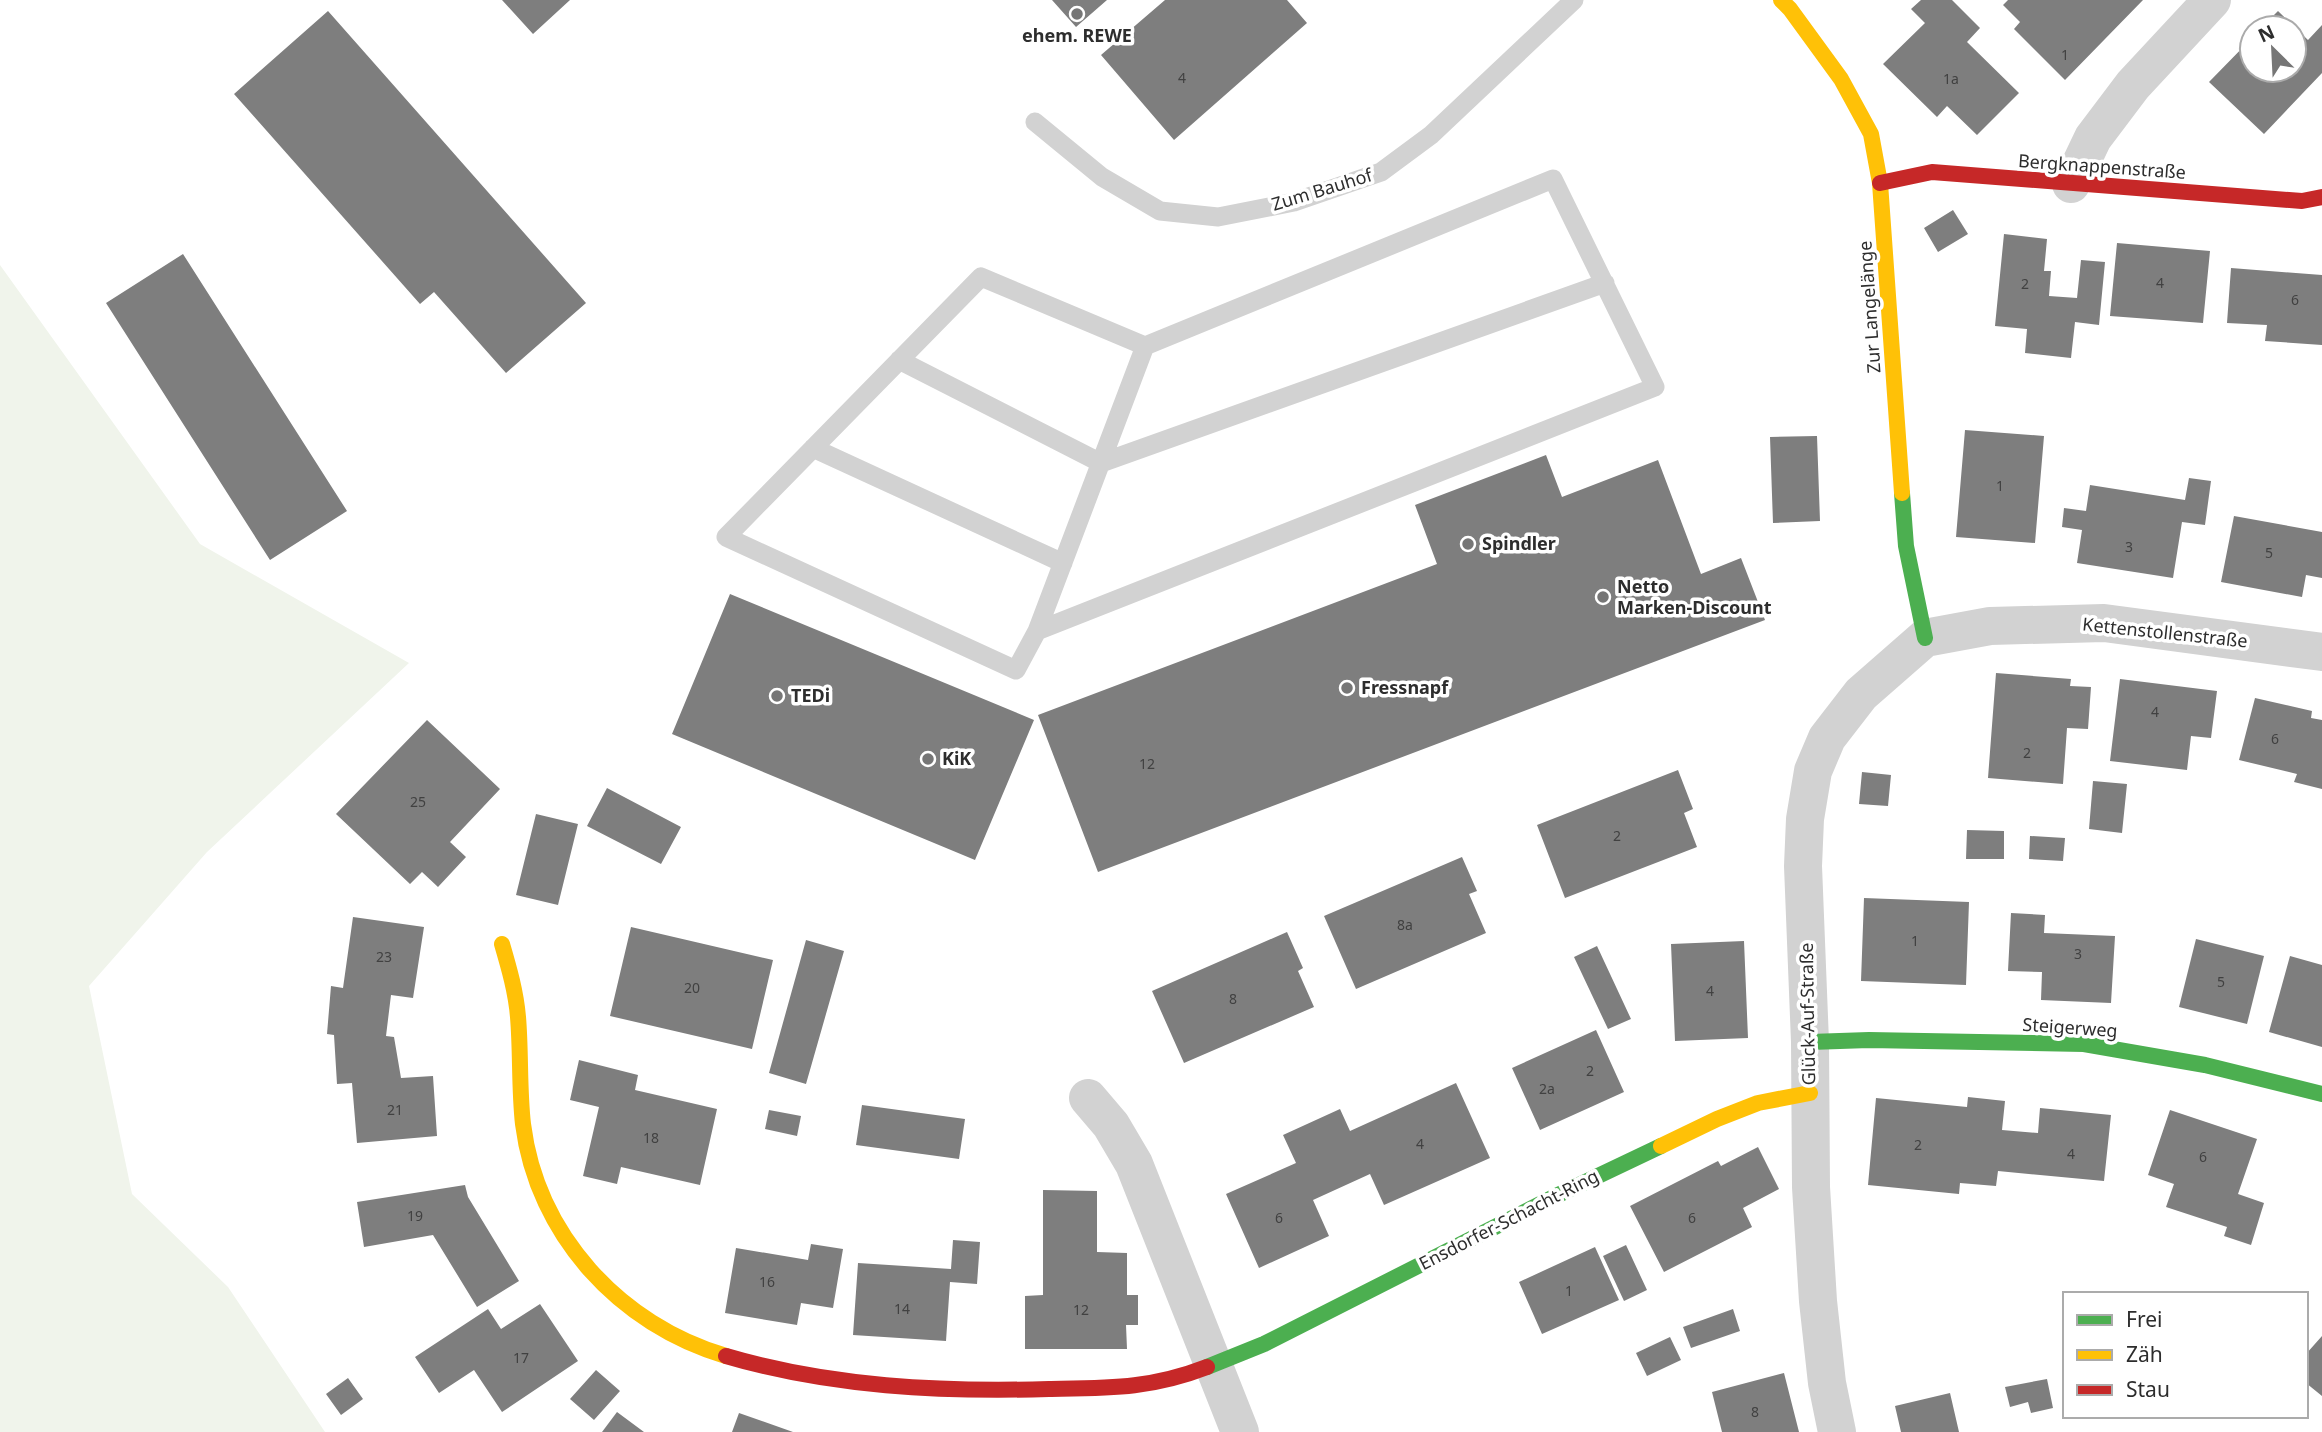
<svg xmlns="http://www.w3.org/2000/svg" width="2322" height="1432" font-family="'Noto Sans',sans-serif">
	<rect width="100%" height="100%" fill="#fff"/>
	<path fill="#f0f4eb" d="M0 265 200 544 409 663 207 852 89 986 132 1194 228 1287 325 1432H0Z"/>
	<path fill="#7e7e7e" d="M502 0H570L533 34Z
		M1052 0H1107L1076 27Z
		M1165 0H1287L1307 23 1174 140 1101 55Z
		M1921 0H1952L1980 28 1967 42 2019 93 1977 135 1947 106 1937 117 1883 64 1925 23 1911 9Z
		M2008 0H2143L2065 80 2014 29 2020 22 2003 5Z
		M328 11 586 303 506 373 434 292 420 304 234 94Z
		M2278 11 2308 40 2322 25V73L2264 134 2209 82 2252 38V70H2294V28H2261Z
		M1953 210 1968 234 1938 252 1924 228Z
		M2004 234 2047 239 2044 271H2051L2049 296 2077 298 2081 260 2105 262 2099 325 2075 322 2071 358 2025 353 2027 329 1995 326Z
		M2117 243 2210 251 2203 323 2110 316Z
		M183 254 347 511 270 560 106 303Z
		M2231 268 2322 275V345L2265 341 2267 325 2227 323Z
		M1965 430 2044 436 2035 543 1956 537Z
		M1817 436 1820 521 1773 523 1770 437Z
		M1546 455 1562 497 1658 460 1701 574 1741 558 1765 620 1098 872 1038 715 1437 564 1415 505Z
		M2189 478 2211 481 2205 525 2182 522 2173 578 2077 563 2082 530 2062 527 2064 508 2086 511 2090 485 2185 500Z
		M2234 516 2322 532V578L2306 575 2302 597 2221 582Z
		M730 594 1034 720 975 860 672 734Z
		M1996 673 2071 679 2070 686 2091 687 2088 729 2067 728 2063 784 1988 778Z
		M2120 679 2217 691 2211 738 2191 736 2187 770 2110 761Z
		M2255 698 2312 711 2311 718 2322 720V789L2294 782 2297 774 2239 760Z
		M427 720 500 789 450 842 466 857 438 887 422 872 410 884 336 814Z
		M1678 770 1693 809 1684 813 1697 847 1565 898 1537 825Z
		M1862 772 1891 775 1888 806 1859 804Z
		M2093 781 2127 784 2122 833 2089 829Z
		M607 788 681 827 661 864 587 826Z
		M536 814 578 824 558 905 516 895Z
		M1967 830 2004 831V859H1966Z
		M2030 836 2065 838 2063 861 2029 859Z
		M1462 857 1477 891 1469 894 1486 933 1356 989 1324 916Z
		M1864 898 1969 902 1966 985 1861 981Z
		M2011 913 2045 915 2044 933 2115 936 2111 1003 2041 1000 2042 972 2008 971Z
		M353 917 424 927 413 998 391 995 386 1036 394 1037 401 1078 433 1076 437 1136 357 1143 352 1083 337 1084 334 1035 327 1034 331 986 343 988Z
		M631 927 773 960 752 1049 610 1016Z
		M1287 932 1303 968 1298 971 1314 1007 1184 1063 1152 991Z
		M2196 939 2264 956 2247 1024 2179 1007Z
		M806 940 844 951 806 1084 769 1073Z
		M1744 941 1748 1038 1675 1041 1671 944Z
		M1597 946 1631 1019 1608 1029 1574 957Z
		M2290 956 2322 965V1047L2269 1032Z
		M1596 1030 1624 1092 1540 1130 1512 1068Z
		M579 1060 638 1075 635 1090 717 1109 700 1185 621 1167 617 1184 583 1176 599 1107 570 1100Z
		M1456 1083 1490 1158 1384 1205 1370 1174 1313 1200 1329 1236 1259 1268 1226 1194 1296 1163 1283 1135 1340 1109 1350 1131Z
		M1968 1097 2005 1101 2002 1130 2038 1133 2040 1108 2111 1115 2104 1181 1998 1171 1996 1186 1960 1183 1959 1194 1868 1185 1876 1098 1967 1107Z
		M862 1105 965 1119 959 1159 856 1145Z
		M769 1110 801 1116 797 1136 765 1129Z
		M2170 1110 2257 1139 2238 1194 2264 1203 2251 1245 2224 1236 2227 1227 2166 1207 2174 1184 2148 1175Z
		M1758 1147 1779 1189 1743 1208 1752 1227 1664 1272 1630 1206 1718 1161 1721 1166Z
		M465 1185 468 1197 519 1281 477 1307 433 1235 364 1247 357 1202Z
		M1043 1190 1097 1191V1252L1127 1253V1295H1138V1325H1126L1127 1349H1025V1296L1043 1295Z
		M953 1240 980 1242 977 1284 950 1282 946 1341 853 1335 858 1263 951 1269Z
		M811 1244 843 1249 833 1308 801 1303 797 1325 725 1313 736 1248 808 1260Z
		M1626 1245 1647 1290 1624 1301 1603 1256Z
		M1595 1247 1619 1300 1542 1334 1519 1282Z
		M540 1304 578 1361 502 1412 474 1370 439 1393 415 1357 488 1309 501 1329Z
		M1733 1309 1740 1331 1691 1348 1683 1327Z
		M2322 1336V1396L2306 1383V1354Z
		M1670 1337 1681 1360 1647 1376 1636 1353Z
		M596 1370 620 1391 594 1420 570 1399Z
		M1784 1373 1799 1432H1722L1712 1392Z
		M348 1378 363 1399 341 1415 326 1394Z
		M2047 1379 2053 1408 2031 1413 2028 1402 2010 1407 2005 1387Z
		M1950 1393 1959 1432H1901L1895 1406Z
		M617 1412 644 1432H602Z
		M739 1413 793 1432H732Z"/>
	<g fill="none" stroke-linecap="round" stroke-linejoin="round">
		<path stroke="#d2d2d2" stroke-width="19" d="M1035 122 1102 177 1160 211 1218 217 1294 202 1381 172 1431 135 1574 0
			M1553 179 1655 387 1037 631 1016 670 726 537 981 277 1145 346Z
			M899 360 1101 463 1605 283
			M813 448 1063 563
			M1037 631 1145 346"/>
		<path stroke="#d2d2d2" stroke-width="38" d="M2071 184 2093 138 2133 85 2212 0
			M1088 1098 1111 1125 1134 1164 1240 1432
			M1837 1432 1827 1383 1818 1301 1811 1187 1810 1042 1803 866 1805 819 1813 771 1827 738 1861 694 1925 638 1990 626 2104 623 2322 652"/>
		<path stroke="#4caf50" stroke-width="16" d="M1902 493 1906 546 1925 638
			M1810 1042 1869 1040 2084 1044 2205 1065 2322 1094
			M1207 1367 1264 1344 1558 1195 1661 1146"/>
		<path stroke="#ffc107" stroke-width="16" d="M1781 0 1790 9 1841 79 1871 134 1880 183 1902 493
			M502 944C509 968 516 992 518 1017 521 1053 519 1089 523 1124 537 1235 620 1325 726 1356
			M1661 1146 1717 1119 1758 1103 1810 1093"/>
		<path stroke="#c62828" stroke-width="16" d="M1880 183 1932 172 2302 201 2322 197
			M726 1356C831 1387 940 1392 1049 1389 1109 1388 1150 1389 1207 1367"/>
	</g>
	<g fill="#767676" stroke="#fff" stroke-width="2.5">
		<circle cx="1077" cy="14" r="7"/>
		<circle cx="1468" cy="544" r="7"/>
		<circle cx="1603" cy="597" r="7"/>
		<circle cx="1347" cy="688" r="7"/>
		<circle cx="777" cy="696" r="7"/>
		<circle cx="928" cy="759" r="7"/>
	</g>
	<g text-anchor="middle" stroke-width="7" stroke-linejoin="round" paint-order="stroke">
		<g font-size="14" fill="#414141">
			<text x="2065" y="60">1</text>
			<text x="1182" y="83">4</text>
			<text x="1951" y="84">1a</text>
			<text x="2160" y="288">4</text>
			<text x="2025" y="289">2</text>
			<text x="2295" y="305">6</text>
			<text x="2000" y="491">1</text>
			<text x="2129" y="552">3</text>
			<text x="2269" y="558">5</text>
			<text x="2155" y="717">4</text>
			<text x="2275" y="744">6</text>
			<text x="2027" y="758">2</text>
			<text x="1147" y="769">12</text>
			<text x="418" y="807">25</text>
			<text x="1617" y="841">2</text>
			<text x="1405" y="930">8a</text>
			<text x="1915" y="946">1</text>
			<text x="2078" y="959">3</text>
			<text x="384" y="962">23</text>
			<text x="2221" y="987">5</text>
			<text x="692" y="993">20</text>
			<text x="1710" y="996">4</text>
			<text x="1233" y="1004">8</text>
			<text x="1590" y="1076">2</text>
			<text x="1547" y="1094">2a</text>
			<text x="395" y="1115">21</text>
			<text x="651" y="1143">18</text>
			<text x="1420" y="1149">4</text>
			<text x="1918" y="1150">2</text>
			<text x="2071" y="1159">4</text>
			<text x="2203" y="1162">6</text>
			<text x="415" y="1221">19</text>
			<text x="1279" y="1223">6</text>
			<text x="1692" y="1223">6</text>
			<text x="767" y="1287">16</text>
			<text x="1569" y="1296">1</text>
			<text x="902" y="1314">14</text>
			<text x="1081" y="1315">12</text>
			<text x="521" y="1363">17</text>
			<text x="1755" y="1417">8</text>
		</g>
		<g font-size="18" font-weight="bold" fill="#2d2d2d" stroke="#fff" text-anchor="start">
			<text x="1077" y="42" text-anchor="middle">ehem. REWE</text>
			<text x="1482" y="550">Spindler</text>
			<text x="1617" y="593">Netto<tspan x="1617" dy="21">Marken-Discount</tspan></text>
			<text x="1361" y="694">Fressnapf</text>
			<text x="791" y="702">TEDi</text>
			<text x="942" y="765">KiK</text>
		</g>
		<g font-size="18" fill="#2d2d2d" stroke="#fff">
			<text transform="translate(2102 167) rotate(4)" y="6">Bergknappenstraße</text>
			<text transform="translate(1322 190) rotate(-17)" y="6">Zum Bauhof</text>
			<text transform="translate(1870 307) rotate(-94)" y="6">Zur Langelänge</text>
			<text transform="translate(2165 633) rotate(6)" y="6">Kettenstollenstraße</text>
			<text transform="translate(1808 1014) rotate(-91)" y="6">Glück-Auf-Straße</text>
			<text transform="translate(2070 1028) rotate(4)" y="6">Steigerweg</text>
			<text transform="translate(1509 1220) rotate(-27)" y="6">Ensdorfer-Schacht-Ring</text>
		</g>
	</g>
	<rect x="2063" y="1292" width="245" height="126" fill="#ffffff" stroke="#ababab" stroke-width="2"/>
	<rect x="2077" y="1315" width="35" height="10" fill="#4caf50" stroke="#ababab" stroke-width="2"/>
	<text x="2126" y="1327" font-size="21" fill="#2d2d2d">Frei</text>
	<rect x="2077" y="1350" width="35" height="10" fill="#ffc107" stroke="#ababab" stroke-width="2"/>
	<text x="2126" y="1362" font-size="21" fill="#2d2d2d">Zäh</text>
	<rect x="2077" y="1385" width="35" height="10" fill="#c62828" stroke="#ababab" stroke-width="2"/>
	<text x="2126" y="1397" font-size="21" fill="#2d2d2d">Stau</text>
	<g transform="translate(2273 49) rotate(336)"><circle r="33" fill="#ffffff" stroke="#ababab" stroke-width="2"/>
	<path d="M0-5L12 26L0 18L-12 26Z" fill="#767676"/>
	<text y="-10" font-size="19" font-weight="bold" text-anchor="middle" fill="#2d2d2d">N</text>
	</g>
</svg>
